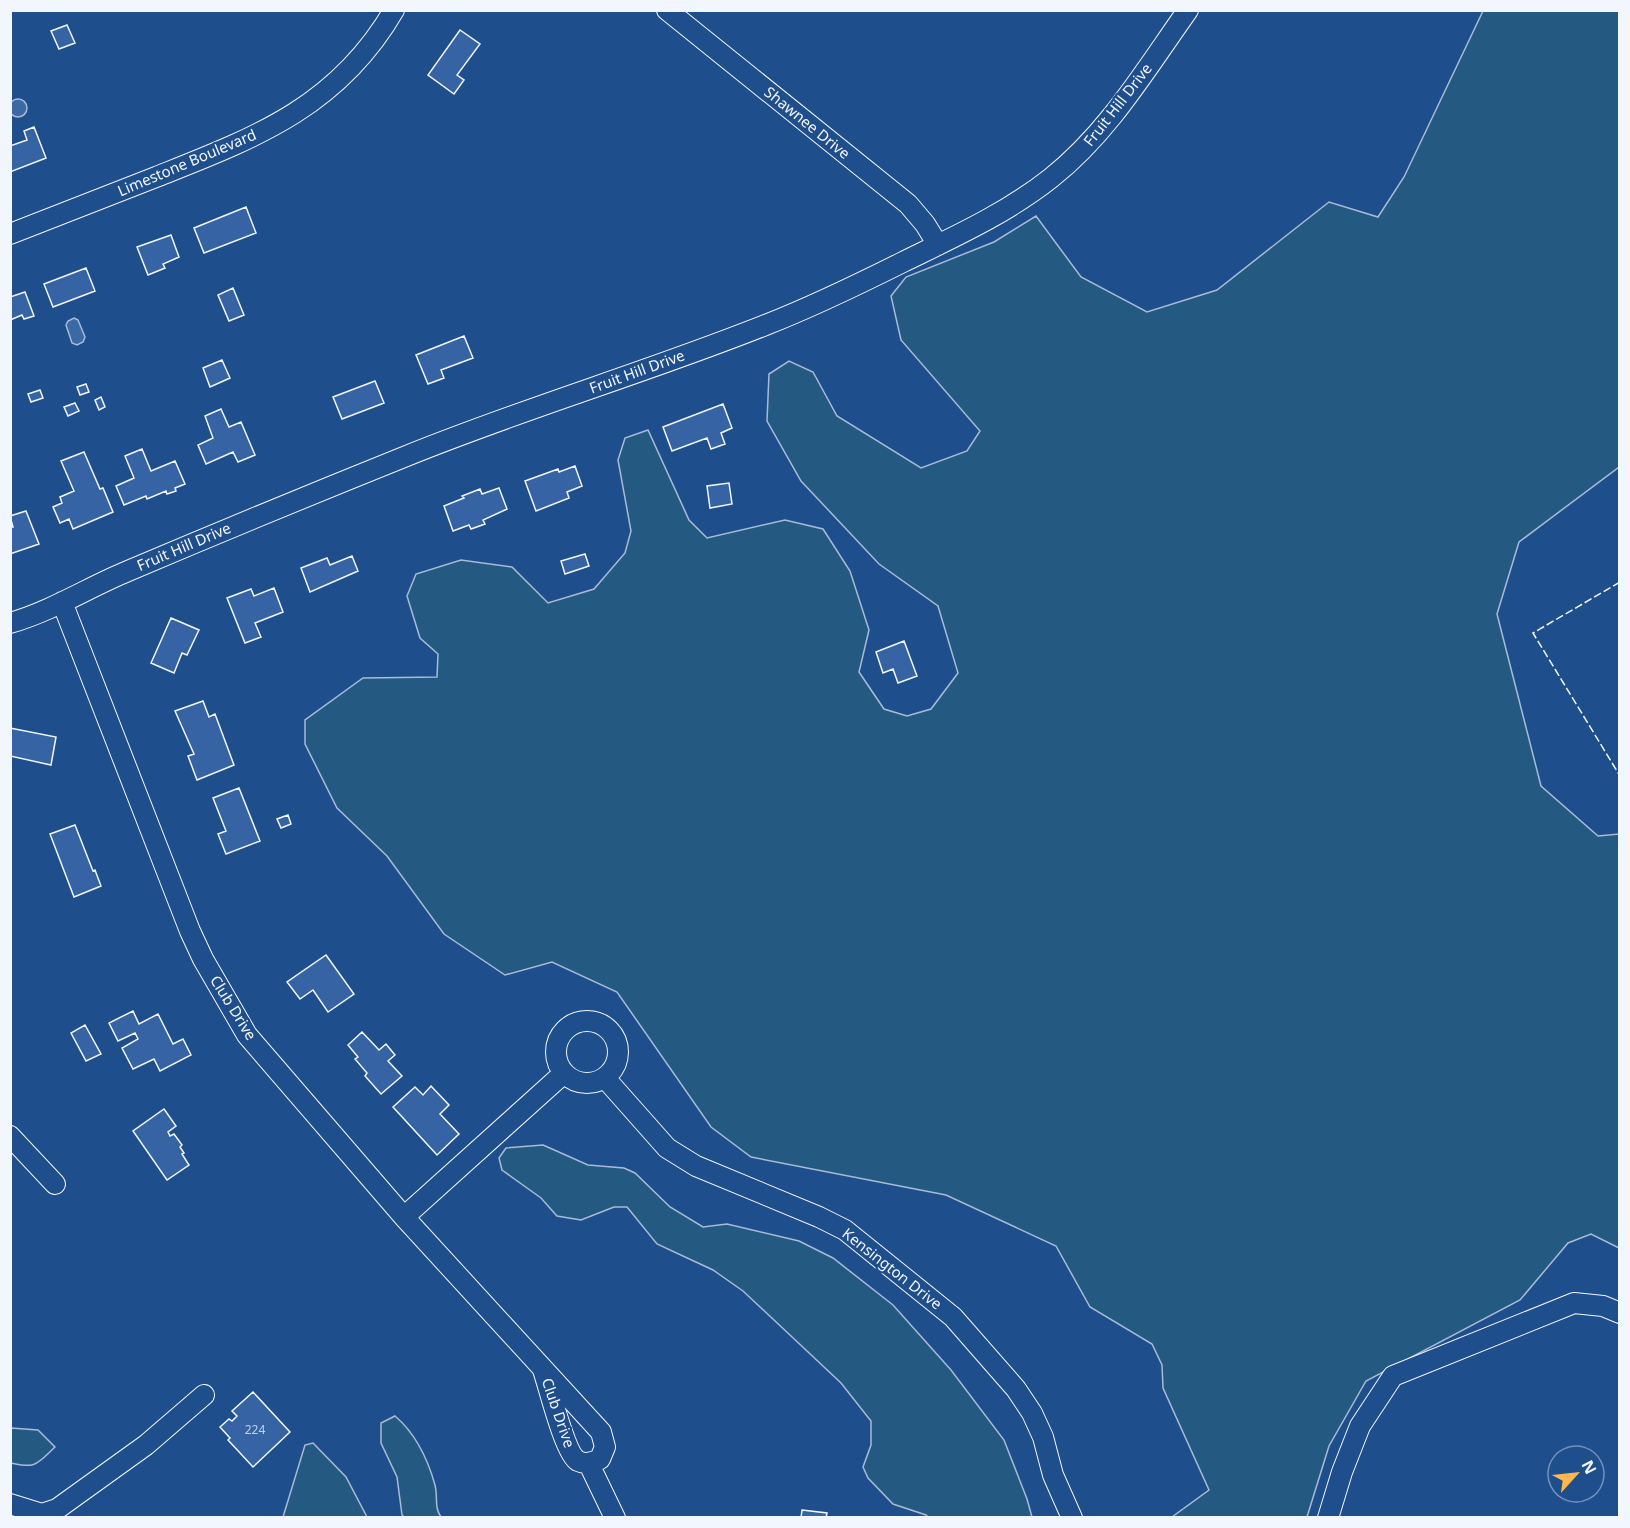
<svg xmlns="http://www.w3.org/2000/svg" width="1630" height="1528" font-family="'Noto Sans',sans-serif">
	<rect width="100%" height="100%" fill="#1f4e8c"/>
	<path fill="#245a82" stroke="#a8bbd7" stroke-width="1.5" d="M1483 11H1619V467L1519 542 1497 614 1541 786 1598 836 1619 834V1248L1591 1234 1568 1243 1520 1300 1366 1381 1329 1446 1307 1517H1172L1209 1490 1163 1388 1162 1365 1152 1344 1090 1307 1056 1246 946 1195 751 1157 711 1127 617 992 552 962 505 975 444 934 387 856 337 808 305 744V720L363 678 437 677 438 654 420 638 407 596 416 574 461 560 512 567 548 603 594 589 625 553 631 531 618 460 625 438 648 430 689 520 707 538 785 520 823 529 850 571 869 630 859 672 884 709 907 716 931 709 958 673 938 606 879 564 801 481 767 421 769 374 789 361 813 372 837 416 921 468 967 451 980 431 901 340 891 296 906 277 994 242 1036 216 1081 277 1147 312 1217 290 1329 202 1378 217 1404 177Z
		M543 1145 588 1165 624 1168 635 1173 670 1207 703 1227 727 1224 799 1241 833 1258 893 1305 951 1370 1004 1440 1027 1499 1032 1517H928L926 1515 893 1504 868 1478 863 1467 871 1445V1421L841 1383 743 1291 713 1270 657 1244 627 1207H614L581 1220 557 1216 541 1198 502 1170 499 1158 506 1148Z
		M395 1416C415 1433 428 1460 435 1485 438 1496 434 1508 441 1517H404L402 1515 397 1477 381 1443V1423Z
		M11 1428 38 1430 55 1447C37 1464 36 1469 11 1463Z
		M313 1443 346 1477 367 1517H283L305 1445Z"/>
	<path fill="#3b69a3" stroke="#a8bbd7" stroke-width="1.5" d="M9 108a9 9 0 1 1 18 0a9 9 0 1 1-18 0Z
		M74 318 78 320 85 337 83 342 77 345 72 343 66 325 68 321Z"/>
	<path fill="#3563a3" stroke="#f2f6ff" stroke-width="1.5" d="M67 25 75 43 59 49 51 31Z
		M460 30 480 44 457 75 464 80 454 94 428 75Z
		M34 127 46 158 10 172V146L27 140 24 131Z
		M246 207 256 233 204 253 194 228Z
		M171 235 179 257 163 264 165 268 148 275 137 247Z
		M86 268 95 291 53 307 44 284Z
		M233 288 244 315 229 321 218 295Z
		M25 292 34 316 24 319 22 315 10 320V297Z
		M464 336 473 358 441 370 444 378 428 384 416 355Z
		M222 360 230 378 210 387 203 368Z
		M375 381 384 403 342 419 333 397Z
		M86 384 89 392 80 395 77 387Z
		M40 390 43 398 31 402 28 394Z
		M101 397 105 407 99 410 95 400Z
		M75 403 79 411 68 416 64 407Z
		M723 404 732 428 721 433 725 444 711 449 707 438 672 451 663 427Z
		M221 409 229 427 241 422 255 455 238 462 233 452 206 464 198 445 213 438 205 416Z
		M142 449 151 471 175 461 185 484 175 488 176 491 167 494 166 491 147 499 146 496 124 505 116 486 134 478 125 456Z
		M84 452 100 489 103 488 113 512 73 529 69 519 60 523 53 507 62 503 60 497 74 491 61 461Z
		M575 466 582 486 567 492 569 498 536 511 525 481 558 469 559 472Z
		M729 483 732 504 710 508 707 486Z
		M499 488 507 509 483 520 485 524 471 529 469 525 453 531 444 506 464 498 462 496 480 489 482 494Z
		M26 511 39 544 10 554V527H13L10 516Z
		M585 554 589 566 565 574 561 561Z
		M352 556 358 571 310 592 301 568 327 558 330 565Z
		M274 588 283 612 255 623 261 637 245 643 227 598 251 589 254 596Z
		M171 618 199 630 187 655 182 653 174 673 151 663Z
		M904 641 917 676 898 683 893 669 883 673 876 652Z
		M203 701 209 717 215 714 234 765 197 780 188 756 194 754 175 711Z
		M10 728 56 737 51 765 10 756Z
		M239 788 260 841 226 854 218 834 226 831 213 798Z
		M288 815 291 824 281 828 277 819Z
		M75 825 93 871 95 870 101 886 74 897 50 834Z
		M326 955 354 994 328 1012 313 990 300 999 287 982Z
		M133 1011 139 1024 158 1014 173 1044 183 1039 191 1055 160 1071 154 1059 133 1069 122 1048 138 1039 135 1033 118 1041 109 1023Z
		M85 1025 101 1054 86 1061 71 1033Z
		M362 1032 379 1050 386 1044 395 1055 388 1061 402 1076 381 1094 365 1076 367 1073 355 1059 358 1057 348 1045Z
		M431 1086 449 1105 440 1114 459 1134 437 1155 393 1107 415 1087 423 1095Z
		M164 1109 176 1126 168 1132 170 1136 174 1134 182 1145 180 1147 184 1153 182 1154 189 1165 167 1180 133 1131Z
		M253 1392 290 1432 253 1467 228 1440 230 1438 220 1427 229 1419 232 1421 237 1416 232 1411Z
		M802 1510 827 1513 826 1518H801Z"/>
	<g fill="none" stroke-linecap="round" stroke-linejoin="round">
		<g stroke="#f2f6ff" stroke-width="22">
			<path id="minor" d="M667 10 908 204 925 224 938 245
				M10 234C59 215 107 196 156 177 254 138 337 108 394 10
				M62 602 190 931 203 959 247 1035 404 1217 601 1432 605 1447 600 1459C593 1462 586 1465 578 1461 565 1454 549 1387 543 1370
				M10 623C52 611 89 587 128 571 220 532 312 494 404 457 524 408 648 372 768 324 814 306 859 284 903 262 954 237 1007 213 1051 178 1108 133 1146 69 1188 10
				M556 1052a31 31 0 1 1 62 0a31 31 0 1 1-62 0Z
				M605 1078 667 1148 696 1166 819 1217 845 1230 953 1317 1016 1389 1032 1413 1043 1437 1053 1475 1072 1518
				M10 1136 55 1184
				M404 1217 564 1073
				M589 1464 615 1518
				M10 1504 42 1514 57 1509 146 1445 204 1395
				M1328 1518 1342 1472 1360 1426 1393 1376 1574 1303 1603 1306 1620 1313"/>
		</g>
		<use href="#minor" stroke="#1f4e8c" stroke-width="20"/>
		<path stroke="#f2f6ff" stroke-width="1.5" stroke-dasharray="8 3" stroke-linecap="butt" d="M1620 582 1533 633 1620 776"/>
	</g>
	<g text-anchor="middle" stroke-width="4.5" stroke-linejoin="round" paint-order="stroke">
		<g font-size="12" fill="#c3d1e8">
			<text x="255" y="1434">224</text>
		</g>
		<g font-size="15" fill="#f2f6ff" stroke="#1f4e8c">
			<text transform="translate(1118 105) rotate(-52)" y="5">Fruit Hill Drive</text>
			<text transform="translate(807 123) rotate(39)" y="5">Shawnee Drive</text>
			<text transform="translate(187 163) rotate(-23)" y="5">Limestone Boulevard</text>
			<text transform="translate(637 372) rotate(-20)" y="5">Fruit Hill Drive</text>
			<text transform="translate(184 547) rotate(-23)" y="5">Fruit Hill Drive</text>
			<text transform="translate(233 1008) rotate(58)" y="5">Club Drive</text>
			<text transform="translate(892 1269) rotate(38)" y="5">Kensington Drive</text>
			<text transform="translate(558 1413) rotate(71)" y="5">Club Drive</text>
		</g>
	</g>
	<rect width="1630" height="1528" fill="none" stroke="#f2f6ff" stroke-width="24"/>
	<g transform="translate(1576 1474) rotate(63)"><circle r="28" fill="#1f4e8c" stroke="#7391ba" stroke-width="1.5"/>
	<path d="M0-4.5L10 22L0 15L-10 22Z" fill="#ffb74d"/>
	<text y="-9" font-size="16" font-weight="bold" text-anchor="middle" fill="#f2f6ff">N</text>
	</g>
</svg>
